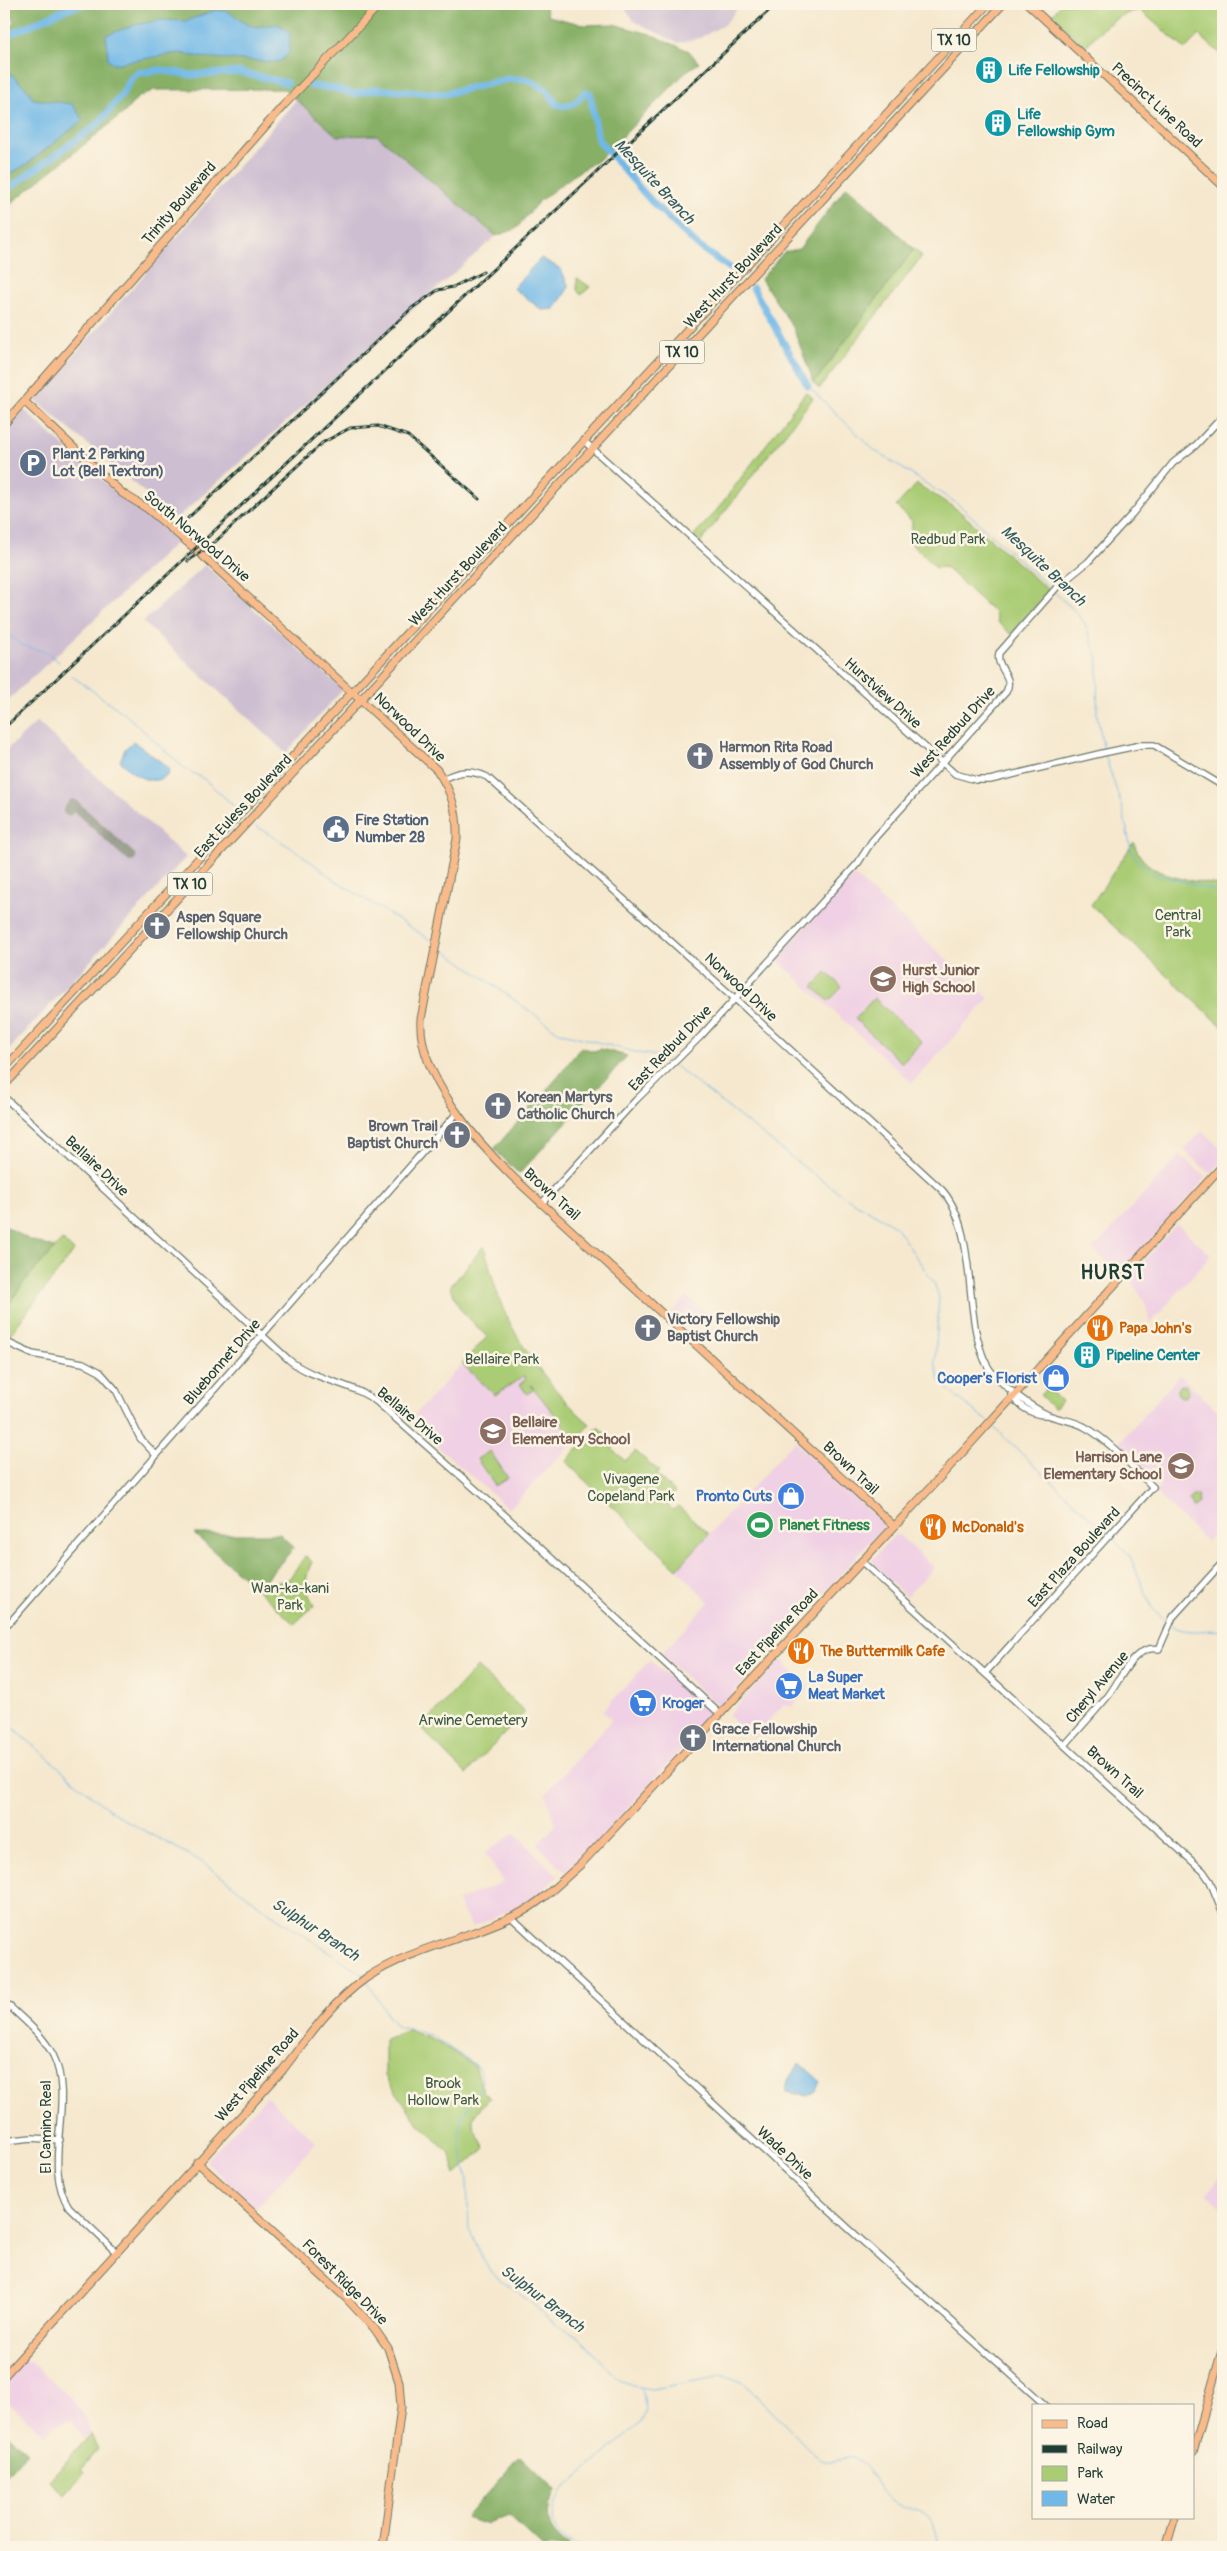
<svg xmlns="http://www.w3.org/2000/svg" width="1227" height="2551" font-family="Pangolin,sans-serif">
	<rect width="100%" height="100%" fill="#fcf5e5"/>
	<filter id="ink" filterUnits="userSpaceOnUse"><feTurbulence type="fractalNoise" baseFrequency=".02" numOctaves="2"/><feDisplacementMap in="SourceGraphic" scale="10" xChannelSelector="R" yChannelSelector="G"/><feConvolveMatrix kernelMatrix="1 2 1 2 8 2 1 2 1" color-interpolation-filters="sRGB"/></filter>
	<filter id="wash" filterUnits="userSpaceOnUse"><feTurbulence type="fractalNoise" baseFrequency=".0096" numOctaves="4" result="noise"/><feDisplacementMap in="SourceGraphic" scale="20" xChannelSelector="R" yChannelSelector="G"/><feGaussianBlur stdDeviation="1.12" result="paint"/><feColorMatrix in="noise" values="0 0 0 0 0 0 0 0 0 0 0 0 0 0 0 0 0 1.4 0 .05"/><feComposite in="paint" operator="in"/></filter>
	<g filter="url(#wash)">
		<rect width="100%" height="100%" fill="#f5e8ce"/>
		<path fill="#f0d0e4" d="M854 875 989 998 912 1083 776 959Z
			M1202 1131 1223 1151V1160L1210 1174 1184 1150Z
			M1180 1155 1206 1178 1121 1272H1117L1093 1249Z
			M1177 1224 1211 1255 1150 1324 1145 1302 1129 1278Z
			M687 1296 710 1317 695 1333 691 1334 670 1314Z
			M462 1364 495 1395 524 1376 575 1440 509 1509 409 1421Z
			M1180 1375 1223 1416V1524L1207 1542 1155 1492 1161 1486 1116 1446Z
			M795 1441 885 1525 720 1708 661 1654 709 1602 677 1569Z
			M895 1535 900 1536 934 1567 906 1597 871 1561Z
			M780 1658 809 1688 792 1707 784 1704 753 1738 728 1716Z
			M650 1660 712 1716 606 1833 565 1872 537 1845 556 1825 545 1794 612 1720 603 1711Z
			M515 1833 558 1876 538 1895 511 1910 472 1927 457 1901 503 1882 485 1852Z
			M266 2097 316 2142 256 2209 206 2161Z
			M1223 2173V2209L1206 2193Z
			M24 2360 31 2362 71 2398 85 2417 91 2434 83 2438 72 2420 53 2427 45 2435 4 2399V2384Z"/>
		<path fill="#cebed1" d="M622 4H741L725 24 700 38 678 43 634 21Z
			M296 100 337 136 377 135 496 236 176 519 35 400Z
			M24 410 115 492 148 515 178 541 4 704V433Z
			M205 565 338 685 342 690 286 753 143 622Z
			M37 722 186 857 4 1055V752Z"/>
		<path fill="#aacc74" stroke="#648454" d="M1062 4H1223V56L1199 35 1185 49 1140 10C1115 14 1102 29 1085 47L1051 15Z
			M914 249 922 256 819 389 814 383Z
			M577 278 590 287 581 295 577 290Z
			M806 392 813 398 700 543 693 536 713 515Z
			M917 484 958 510 1049 591 1011 634 997 622 995 613 945 567 936 568 911 543 912 521 896 506Z
			M1134 842C1142 879 1192 880 1223 886V1027L1091 905Z
			M826 972 842 987 829 1001 813 987Z
			M874 998 922 1042 902 1063 855 1019Z
			M62 1240 74 1251 8 1337 4 1336V1311L24 1282Z
			M484 1246C490 1268 496 1294 506 1315 524 1353 558 1397 590 1424L575 1440 531 1385 533 1390 527 1394 520 1384 526 1379 524 1376 495 1395 462 1364 487 1337 460 1309 450 1287Z
			M1177 1391a6 6 0 1 1 12 0a6 6 0 1 1-12 0Z
			M1047 1388 1061 1401 1054 1409 1040 1395Z
			M598 1427 616 1444 612 1449 625 1461 635 1451 659 1471 656 1475 675 1492 666 1503 673 1510 678 1506 709 1534 677 1569 566 1462Z
			M490 1451 508 1478 495 1486 477 1459Z
			M1198 1495 1199 1503 1192 1508 1189 1499 1192 1496Z
			M305 1556 312 1562C304 1578 304 1591 315 1605L294 1624 257 1589 289 1579Z
			M477 1667 525 1712 466 1774 421 1728Z
			M408 2030 438 2042 475 2066 483 2091 490 2098C467 2122 469 2119 485 2148L456 2174 449 2152 417 2122 385 2076V2039Z
			M91 2434 98 2450 81 2470 84 2473 65 2494 49 2480Z"/>
		<path fill="#87b066" stroke="#53764d" d="M10 4H545L548 16 585 25 613 24 650 34 689 51 699 63 688 70 600 159 578 172 538 202 516 229 496 236 377 135 337 136 284 89 154 90 137 98 125 112 15 200 4 212V29L14 24Z
			M847 186 914 249 814 383 793 327 761 279 784 252 799 249Z
			M581 1047 593 1051 601 1049 627 1056 519 1174 494 1149 558 1077Z
			M4 1225 28 1239 55 1248 24 1282 4 1311Z
			M194 1534H280L294 1548 257 1589Z
			M4 2431 27 2452 4 2478Z
			M520 2456 555 2490C544 2516 545 2531 570 2547H542L509 2516 487 2524 466 2517Z"/>
		<path fill="#70b8e8" stroke="#487a8e" d="M216 10 229 12 246 24 256 27 278 24 290 32 289 53 281 61 273 62 199 57 179 53 113 64 108 60 106 35 135 25 160 20 186 21Z
			M4 68 28 90 33 99 72 104 83 120 26 165 4 177Z
			M541 258 561 269 569 287 555 309 542 310 513 288Z
			M133 741 169 768 168 775C151 788 132 774 120 761L125 749Z
			M800 2063 820 2081 816 2091 808 2096 787 2092C784 2081 794 2072 800 2063Z"/>
		<g fill="none" stroke-linecap="round" stroke-linejoin="round">
			<path stroke="#70b8e8" stroke-width="1" d="M808 386 874 450 959 505 1052 590
				M1055 593 1075 611 1085 624 1098 659 1097 715 1104 751
				M4 632 22 645 48 653 59 662
				M72 676 125 714 184 768 204 779 234 806
				M1105 755 1123 810 1131 850 1138 862 1152 873 1223 893
				M256 826 298 852 336 881 434 942
				M439 946 559 1032 638 1053 665 1057 670 1062
				M675 1066 805 1168 847 1198 895 1226 934 1283 939 1297 935 1362 939 1379 946 1388 987 1421
				M992 1426 1108 1534
				M1111 1536 1130 1556 1152 1608 1168 1623
				M1171 1625C1187 1636 1205 1628 1223 1631
				M4 1720 99 1802 128 1822 199 1860 270 1913 364 1975
				M367 1980 388 2016 399 2028 411 2029 432 2036 477 2066 481 2073 482 2080 477 2095 461 2118 459 2137 467 2180 469 2230 490 2272 533 2304 549 2319 579 2337 619 2379 633 2386 652 2389 723 2376 732 2378 744 2383 814 2454C817 2456 821 2459 824 2460 836 2462 847 2454 859 2462 874 2471 875 2487 888 2497 911 2516 928 2499 938 2538L934 2547
				M583 2547C550 2538 547 2520 561 2491L641 2423 646 2409 642 2388"/>
			<path stroke="#70b8e8" stroke-width="7" d="M4 37 64 10 85 4
				M311 86 333 88 355 94 375 89 444 94 508 79H526L547 90 556 104C569 108 576 104 584 93H590L598 140 652 202 698 246 730 268
				M4 192 98 124 121 96 132 77 138 73 160 70 191 75 239 72 287 83
				M753 288 808 386"/>
			<path stroke="#8a9281" stroke-width="10" d="M68 811 73 804 131 857"/>
		</g>
	</g>
	<g filter="url(#ink)">
		<g fill="none" stroke-linecap="round" stroke-linejoin="round">
			<g stroke="#6a796a" stroke-width="8">
				<path id="minor" d="M584 441 955 774 976 780H990L1103 753 1141 745H1154L1223 786
					M443 779C458 771 471 769 487 777L732 996 942 1190C972 1224 967 1289 976 1332 979 1344 981 1355 987 1365 996 1382 1031 1407 1048 1415 1060 1420 1073 1420 1085 1427 1110 1441 1132 1467 1153 1487L985 1673
					M4 1097 289 1360C315 1381 351 1382 377 1402L508 1518 720 1714
					M542 1203 636 1100 701 1036 858 863 872 841 1006 692C1015 676 995 668 999 653L1057 587 1088 562 1132 514 1173 463 1196 445 1223 416
					M4 1341 32 1354 83 1363 100 1372 116 1390 140 1438 156 1455
					M1011 1395C1020 1407 1033 1416 1048 1415
					M861 1561 1203 1871 1210 1881 1223 1913
					M4 1627 12 1620 457 1113
					M1065 1745C1079 1729 1094 1713 1108 1696 1121 1680 1133 1644 1159 1649L1173 1617 1223 1562
					M511 1917 848 2228 1045 2405
					M4 2001C21 2018 42 2033 53 2055 76 2101 41 2165 69 2207L116 2252
					M4 2141 32 2138 60 2140"/>
			</g>
			<g stroke="#6a796a" stroke-width="9">
				<path id="major" d="M1028 4 1223 186
					M24 401 122 493 148 509 193 547 437 770C452 792 458 813 457 839L421 1019C417 1074 476 1141 513 1177L894 1526
					M4 424 283 106 380 4
					M4 1069 988 4
					M4 1086 1003 4
					M197 2162 346 2298 374 2328 388 2348 399 2382 401 2407 383 2547
					M4 2376 282 2071C307 2038 332 2002 366 1978 413 1947 471 1938 520 1913 543 1901 560 1882 580 1865L931 1487 1223 1165
					M1193 2452 1223 2347
					M1166 2547 1175 2517"/>
			</g>
			<use href="#minor" stroke="#fff" stroke-width="5.5"/>
			<use href="#major" stroke="#fabb8b" stroke-width="7"/>
			<g stroke="#1f3d34" stroke-width="3">
				<path id="rail" d="M188 518 412 308 438 290 453 287 483 272
					M188 561 216 541 322 443 350 428 378 426 408 436 479 499
					M4 728 776 4"/>
			</g>
			<use href="#rail" stroke="#fcf5e5" stroke-width="1" stroke-dasharray="4" stroke-linecap="butt"/>
		</g>
	</g>
	<defs>
		<g id="building-disc" transform="scale(1.4375)"><circle r="9.5" fill="#0f9aa8" stroke="#fcf5e5"/><path d="M-4-6H4V6H1V3H-1V6H-4ZM-2.5-4.3h1.7v1.8h-1.7ZM.8-4.3h1.7v1.8H.8ZM-2.5-1h1.7V.8h-1.7ZM.8-1h1.7V.8H.8Z" fill="#fff"/></g>
		<g id="parking-disc" transform="scale(1.4375)"><circle r="9.5" fill="#5c6f8a" stroke="#fcf5e5"/><path d="M-3.5-5.5H1a3.5 3.5 0 0 1 0 7H-1V5.5H-3.5ZM-1-3.4V-.6H.8a1.4 1.4 0 0 0 0-2.8Z" fill="#fff"/></g>
		<g id="church-disc" transform="scale(1.4375)"><circle r="9.5" fill="#6b7280" stroke="#fcf5e5"/><path d="M-1.2-6h2.4v3.5h3.3v2.4h-3.3V6h-2.4V-.1h-3.3v-2.4h3.3Z" fill="#fff"/></g>
		<g id="civic-disc" transform="scale(1.4375)"><circle r="9.5" fill="#5c6f8a" stroke="#fcf5e5"/><path d="M-.6-6.5H3V-4.5H.6V-3L4-1V1h2V6H-6V1h2V-1L-.6-3ZM-1.2 2.5V6h2.4V2.5Z" fill="#fff"/></g>
		<g id="school-disc" transform="scale(1.4375)"><circle r="9.5" fill="#8d6e63" stroke="#fcf5e5"/><path d="M0-5L7-2L0 1L-7-2ZM-4 1L0 2.5L4 1V4Q0 6-4 4Z" fill="#fff"/></g>
		<g id="restaurant-disc" transform="scale(1.4375)"><circle r="9.5" fill="#e8710a" stroke="#fcf5e5"/><path d="M-5-6h1v4h1v-4h1v4h1v-4h1v5L-1.5 .5V6h-2V.5L-5-1ZM5-6V6H3V1.5H1.5Q1.5-4 5-6Z" fill="#fff"/></g>
		<g id="shop-disc" transform="scale(1.4375)"><circle r="9.5" fill="#3f7fe0" stroke="#fcf5e5"/><path d="M-5-2.5h2.3a2.7 3.5 0 0 1 5.4 0H5L5.5 6h-11ZM-1.5-2.5h3a1.5 2.3 0 0 0-3 0Z" fill="#fff"/></g>
		<g id="stadium-disc" transform="scale(1.4375)"><circle r="9.5" fill="#2e9e5b" stroke="#fcf5e5"/><path d="M0-5a6.5 5 0 1 0 0 10a6.5 5 0 1 0 0-10ZM-3.5-1.8h7v3.6h-7Z" fill="#fff"/></g>
		<g id="supermarket-disc" transform="scale(1.4375)"><circle r="9.5" fill="#3f7fe0" stroke="#fcf5e5"/><path d="M-6-5.5h2.5l.6 2H6L4.5 2H-2.5L-4.4-4H-6ZM-1.5 3.2a1.3 1.3 0 1 0 .1 0ZM3 3.2a1.3 1.3 0 1 0 .1 0Z" fill="#fff"/></g>
	</defs>
	<g fill-rule="evenodd">
		<use href="#building-disc" x="989" y="70"/>
		<use href="#building-disc" x="998" y="123"/>
		<use href="#parking-disc" x="33" y="463"/>
		<use href="#church-disc" x="700" y="756"/>
		<use href="#civic-disc" x="336" y="829"/>
		<use href="#church-disc" x="157" y="926"/>
		<use href="#school-disc" x="883" y="979"/>
		<use href="#church-disc" x="498" y="1106"/>
		<use href="#church-disc" x="457" y="1135"/>
		<use href="#church-disc" x="648" y="1328"/>
		<use href="#restaurant-disc" x="1100" y="1328"/>
		<use href="#building-disc" x="1087" y="1355"/>
		<use href="#shop-disc" x="1056" y="1378"/>
		<use href="#school-disc" x="493" y="1431"/>
		<use href="#school-disc" x="1181" y="1466"/>
		<use href="#shop-disc" x="791" y="1496"/>
		<use href="#stadium-disc" x="760" y="1525"/>
		<use href="#restaurant-disc" x="933" y="1527"/>
		<use href="#restaurant-disc" x="801" y="1651"/>
		<use href="#supermarket-disc" x="789" y="1686"/>
		<use href="#supermarket-disc" x="643" y="1703"/>
		<use href="#church-disc" x="693" y="1738"/>
	</g>
	<g text-anchor="middle" stroke-width="5" stroke-linejoin="round" paint-order="stroke">
		<g fill="#fcf5e5" stroke="#617469" stroke-width="1">
			<rect x="931.5" y="28.5" width="45" height="23" rx="4"/>
			<rect x="659.5" y="340.5" width="45" height="23" rx="4"/>
			<rect x="167.5" y="872.5" width="45" height="23" rx="4"/>
		</g>
		<g font-size="14" font-weight="bold" fill="#1f3d34">
			<text x="954" y="45">TX 10</text>
			<text x="682" y="357">TX 10</text>
			<text x="190" y="889">TX 10</text>
		</g>
		<g font-size="15" font-weight="bold" fill="#0d838f" stroke="#fcf5e5" text-anchor="start">
			<text x="1008" y="75">Life Fellowship</text>
			<text x="1017" y="119">Life<tspan x="1017" dy="17">Fellowship Gym</tspan></text>
			<text x="1106" y="1360">Pipeline Center</text>
		</g>
		<g font-size="15" fill="#1f3d34" stroke="#fcf5e5">
			<text transform="translate(1157 105) rotate(43)" y="5">Precinct Line Road</text>
			<text transform="translate(179 203) rotate(-49)" y="5">Trinity Boulevard</text>
			<text transform="translate(733 276) rotate(-47)" y="5">West Hurst Boulevard</text>
			<text transform="translate(197 536) rotate(40)" y="5">South Norwood Drive</text>
			<text transform="translate(458 574) rotate(-47)" y="5">West Hurst Boulevard</text>
			<text transform="translate(883 693) rotate(42)" y="5">Hurstview Drive</text>
			<text transform="translate(410 727) rotate(44)" y="5">Norwood Drive</text>
			<text transform="translate(953 732) rotate(-48)" y="5">West Redbud Drive</text>
			<text transform="translate(243 806) rotate(-47)" y="5">East Euless Boulevard</text>
			<text transform="translate(741 987) rotate(43)" y="5">Norwood Drive</text>
			<text transform="translate(670 1048) rotate(-46)" y="5">East Redbud Drive</text>
			<text transform="translate(97 1166) rotate(43)" y="5">Bellaire Drive</text>
			<text transform="translate(552 1194) rotate(42)" y="5">Brown Trail</text>
			<text transform="translate(222 1362) rotate(-49)" y="5">Bluebonnet Drive</text>
			<text transform="translate(410 1416) rotate(40)" y="5">Bellaire Drive</text>
			<text transform="translate(851 1468) rotate(43)" y="5">Brown Trail</text>
			<text transform="translate(1074 1557) rotate(-48)" y="5">East Plaza Boulevard</text>
			<text transform="translate(777 1632) rotate(-47)" y="5">East Pipeline Road</text>
			<text transform="translate(1097 1687) rotate(-50)" y="5">Cheryl Avenue</text>
			<text transform="translate(1115 1772) rotate(42)" y="5">Brown Trail</text>
			<text transform="translate(257 2075) rotate(-49)" y="5">West Pipeline Road</text>
			<text transform="translate(46 2127) rotate(-90)" y="5">El Camino Real</text>
			<text transform="translate(785 2153) rotate(43)" y="5">Wade Drive</text>
			<text transform="translate(345 2282) rotate(45)" y="5">Forest Ridge Drive</text>
		</g>
		<g font-size="15" font-weight="bold" fill="#4e5e75" stroke="#fcf5e5" text-anchor="start">
			<text x="52" y="459">Plant 2 Parking<tspan x="52" dy="17">Lot (Bell Textron)</tspan></text>
			<text x="355" y="825">Fire Station<tspan x="355" dy="17">Number 28</tspan></text>
		</g>
		<g font-size="15" fill="#3b5a41" stroke="#fcf5e5">
			<text x="948" y="544">Redbud Park</text>
			<text x="1178" y="920">Central<tspan x="1178" dy="17">Park</tspan></text>
			<text x="502" y="1364">Bellaire Park</text>
			<text x="631" y="1484">Vivagene<tspan x="631" dy="17">Copeland Park</tspan></text>
			<text x="290" y="1593">Wan-ka-kani<tspan x="290" dy="17">Park</tspan></text>
			<text x="473" y="1725">Arwine Cemetery</text>
			<text x="443" y="2088">Brook<tspan x="443" dy="17">Hollow Park</tspan></text>
		</g>
		<g font-size="15" font-weight="bold" fill="#5b616d" stroke="#fcf5e5" text-anchor="start">
			<text x="719" y="752">Harmon Rita Road<tspan x="719" dy="17">Assembly of God Church</tspan></text>
			<text x="176" y="922">Aspen Square<tspan x="176" dy="17">Fellowship Church</tspan></text>
			<text x="517" y="1102">Korean Martyrs<tspan x="517" dy="17">Catholic Church</tspan></text>
			<text x="438" y="1131" text-anchor="end">Brown Trail<tspan x="438" dy="17">Baptist Church</tspan></text>
			<text x="667" y="1324">Victory Fellowship<tspan x="667" dy="17">Baptist Church</tspan></text>
			<text x="712" y="1734">Grace Fellowship<tspan x="712" dy="17">International Church</tspan></text>
		</g>
		<g font-size="15" font-weight="bold" fill="#785e54" stroke="#fcf5e5" text-anchor="start">
			<text x="902" y="975">Hurst Junior<tspan x="902" dy="17">High School</tspan></text>
			<text x="512" y="1427">Bellaire<tspan x="512" dy="17">Elementary School</tspan></text>
			<text x="1162" y="1462" text-anchor="end">Harrison Lane<tspan x="1162" dy="17">Elementary School</tspan></text>
		</g>
		<g font-size="15" font-weight="bold" fill="#c56008" stroke="#fcf5e5" text-anchor="start">
			<text x="1119" y="1333">Papa John's</text>
			<text x="952" y="1532">McDonald's</text>
			<text x="820" y="1656">The Buttermilk Cafe</text>
		</g>
		<g font-size="15" font-weight="bold" fill="#366cbe" stroke="#fcf5e5" text-anchor="end">
			<text x="1037" y="1383">Cooper's Florist</text>
			<text x="772" y="1501">Pronto Cuts</text>
			<text x="808" y="1682" text-anchor="start">La Super<tspan x="808" dy="17">Meat Market</tspan></text>
			<text x="662" y="1708" text-anchor="start">Kroger</text>
		</g>
		<g font-size="15" font-weight="bold" fill="#27864d" stroke="#fcf5e5" text-anchor="start">
			<text x="779" y="1530">Planet Fitness</text>
		</g>
		<g font-size="16" font-style="italic" fill="#335c61" stroke="#fcf5e5">
			<text transform="translate(655 181) rotate(47)" y="6">Mesquite Branch</text>
			<text transform="translate(1044 565) rotate(43)" y="6">Mesquite Branch</text>
			<text transform="translate(316 1929) rotate(33)" y="6">Sulphur Branch</text>
			<text transform="translate(543 2298) rotate(37)" y="6">Sulphur Branch</text>
		</g>
		<g font-size="20" font-weight="bold" letter-spacing="1" fill="#1f3d34" stroke="#fcf5e5">
			<text x="1113" y="1279">HURST</text>
		</g>
	</g>
	<rect width="1227" height="2551" fill="none" stroke="#fcf5e5" stroke-width="20"/>
	<rect x="1032" y="2404" width="162" height="115" fill="#fcf5e5" stroke="#a4ab9e"/>
	<rect x="1042" y="2420" width="25" height="8" fill="#fabb8b" stroke="#a4ab9e"/>
	<text x="1077" y="2428" font-size="15" fill="#1f3d34">Road</text>
	<rect x="1042" y="2445" width="25" height="8" fill="#1f3d34" stroke="#a4ab9e"/>
	<text x="1077" y="2454" font-size="15" fill="#1f3d34">Railway</text>
	<rect x="1042" y="2466" width="25" height="15" fill="#aacc74" stroke="#a4ab9e"/>
	<text x="1077" y="2478" font-size="15" fill="#1f3d34">Park</text>
	<rect x="1042" y="2491" width="25" height="15" fill="#70b8e8" stroke="#a4ab9e"/>
	<text x="1077" y="2504" font-size="15" fill="#1f3d34">Water</text>
</svg>
